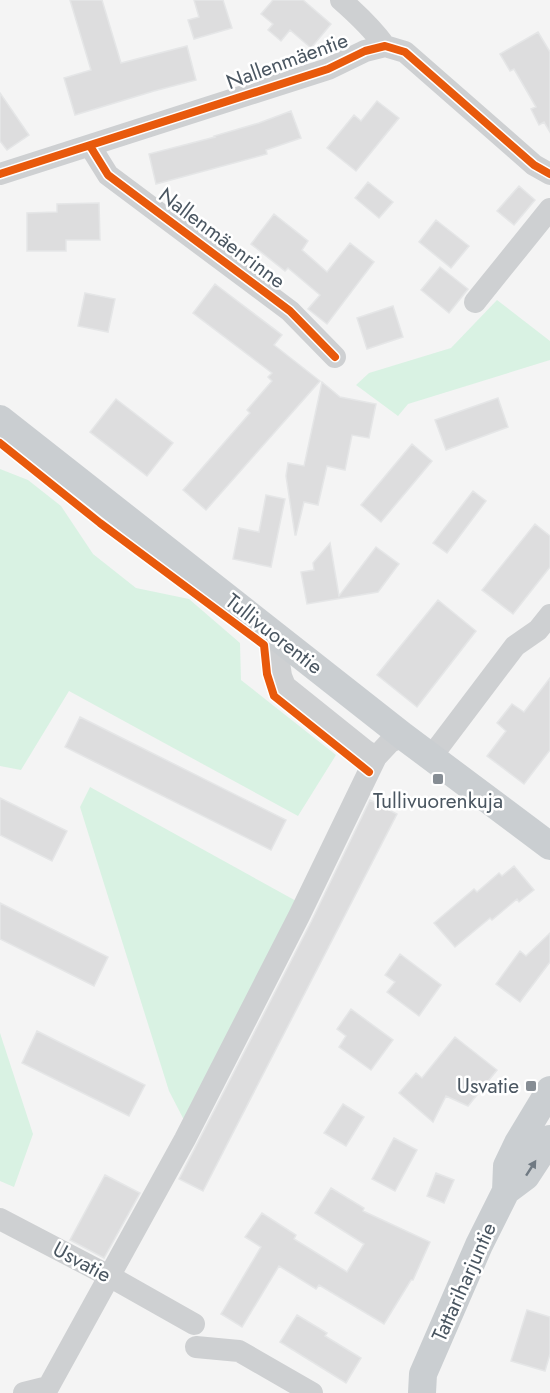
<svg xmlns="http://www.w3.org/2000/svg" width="550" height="1393" font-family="Jost,sans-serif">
	<rect width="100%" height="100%" fill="#f4f4f4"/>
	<path fill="#d9f2e3" d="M497 300 550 341V360L408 404 398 416 356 385 369 373 451 348Z
		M0 469 28 480 61 506 93 554 136 588 189 599 240 643 241 680 336 755 298 816 69 691 21 770 0 766Z
		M90 787 298 902 185 1122 169 1091 80 807Z
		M0 1033 33 1134 14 1187 0 1181Z"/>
	<path fill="#ddddde" stroke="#e5e6e7" stroke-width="1.5" d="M70 0H102L121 63 187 46 196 80 154 91 75 115 64 78 91 70Z
		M194 0H223L232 28 194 39 188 20 199 17Z
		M273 0H303L331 24 311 48 290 30 281 41 268 30 273 24 261 14Z
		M538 32 550 52V132L544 122 539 125 531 109 536 107 514 69 510 71 500 54Z
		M0 93 29 135 7 150 0 141Z
		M377 101 399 118 356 171 327 148 354 115 361 121Z
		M291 111 301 138 266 150 267 154 156 184 149 154 215 137 214 136 259 123Z
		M368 182 393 202 379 218 355 198Z
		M519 186 535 200 514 225 497 211Z
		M99 203 100 240H66V251H27V213L57 212V204Z
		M274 214 308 241 302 250 327 272 350 243 374 262 327 324 308 309 320 295 288 268 285 271 251 244Z
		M436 220 469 246 451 268 419 242Z
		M440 267 468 289 449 313 421 290Z
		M215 284 282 335 274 345 320 381 206 510 183 490 250 413 247 410 272 381 268 377 272 373 193 313Z
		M85 293 115 299 108 332 78 326Z
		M393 306 403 337 367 349 357 318Z
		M322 382 340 397 376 404 369 438 352 435 345 470 327 466 318 505 304 502 296 535H295L286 476 288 463 304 466Z
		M498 398 508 427 446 450 435 420Z
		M116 399 173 443 147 476 90 432Z
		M412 444 432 461 381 522 361 505Z
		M473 491 486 501 447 553 433 543Z
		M266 495 285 499 271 567 233 559 239 528 259 532Z
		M535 524 550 536V567L513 614 482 590Z
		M330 543 339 596 376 547 399 564 378 592 307 604 301 572 314 570 313 563Z
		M438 600 476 631 417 707 377 675Z
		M550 678V750L524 784 487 756 506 731 497 723 512 704 524 712Z
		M80 717 286 820 271 850 65 747Z
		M0 798 67 831 52 861 0 835Z
		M370 800 397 814 203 1191 179 1179 311 922Z
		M514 866 534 890 519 902 517 899 492 920 490 918 455 947 434 923 474 889 477 892 499 873 502 876Z
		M0 903 108 957 94 986 0 939Z
		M550 933V962L520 1002 496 984 520 951 526 956Z
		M400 954 441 985 419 1016 387 992 395 982 385 975Z
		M351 1009 393 1040 371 1070 339 1047 346 1036 337 1029Z
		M37 1031 145 1085 129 1116 22 1063Z
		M455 1037 497 1070 468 1106 446 1096 433 1122 399 1093 416 1073 422 1078Z
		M343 1104 364 1117 346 1146 324 1133Z
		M394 1138 417 1150 395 1191 372 1179Z
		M436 1173 454 1180 444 1203 427 1196Z
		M105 1175 140 1193 104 1258 70 1240Z
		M331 1188 364 1208 363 1211 430 1242 413 1280H411L384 1324 319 1285 316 1289 279 1266 242 1327 221 1314 261 1247 245 1237 262 1213 296 1235 294 1239 347 1272 364 1244 315 1213Z
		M527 1310 550 1317V1354L545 1371 511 1361Z
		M297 1315 327 1333 325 1336 361 1358 346 1383 280 1342Z"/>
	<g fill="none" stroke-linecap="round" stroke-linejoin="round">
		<path stroke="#ced0d2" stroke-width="22" d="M341 0C357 14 372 28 385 46
			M90 146 108 175 290 311 335 357
			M0 174 328 69 365 51 385 46 405 52 534 165 550 174
			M475 302 550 209
			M286 643 278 656 281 676 285 686 366 751 376 757
			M431 757 515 646 538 630 550 615
			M0 1219 109 1276 194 1324
			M196 1347 239 1351 312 1393
			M24 1393 48 1387
			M45 1393 185 1139 299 916 376 757 390 742 403 736"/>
		<path stroke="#caced1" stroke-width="28" d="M0 419 403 736 550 846
			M506 1191 526 1176 550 1139
			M422 1393 423 1374 479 1245 506 1191 507 1166 518 1143 550 1090"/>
		<g stroke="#fff" stroke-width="11">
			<path id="cycleway" d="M90 146 108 175 290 311 335 357
				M0 174 328 69 365 51 385 46 405 52 534 165 550 174
				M0 443 100 523 264 645 267 674 274 696 369 772"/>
		</g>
		<use href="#cycleway" stroke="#e8590c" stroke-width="8"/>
	</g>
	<defs><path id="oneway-solid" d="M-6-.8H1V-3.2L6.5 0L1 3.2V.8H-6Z" transform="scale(1.5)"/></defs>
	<use fill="#707a83" href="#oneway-solid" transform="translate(531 1168) rotate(-57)"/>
	<g fill="#868d94" stroke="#fff" stroke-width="2">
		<rect x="432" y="773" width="12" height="12" rx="3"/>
		<rect x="525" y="1080" width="12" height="12" rx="3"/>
	</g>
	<g text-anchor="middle" stroke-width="5" stroke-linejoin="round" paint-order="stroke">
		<g font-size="21" fill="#4a5661" stroke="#fff">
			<text transform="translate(287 61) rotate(-20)" y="7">Nallenmäentie</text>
			<text transform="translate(222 238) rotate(37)" y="7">Nallenmäenrinne</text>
			<text transform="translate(274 634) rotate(38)" y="7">Tullivuorentie</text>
			<text transform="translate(82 1262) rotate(28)" y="7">Usvatie</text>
			<text transform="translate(464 1282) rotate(-66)" y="7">Tattariharjuntie</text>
		</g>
		<g font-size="21" fill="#4a5661" stroke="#fff">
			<text x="438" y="808">Tullivuorenkuja</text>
			<text x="519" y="1093" text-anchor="end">Usvatie</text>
		</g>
	</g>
</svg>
